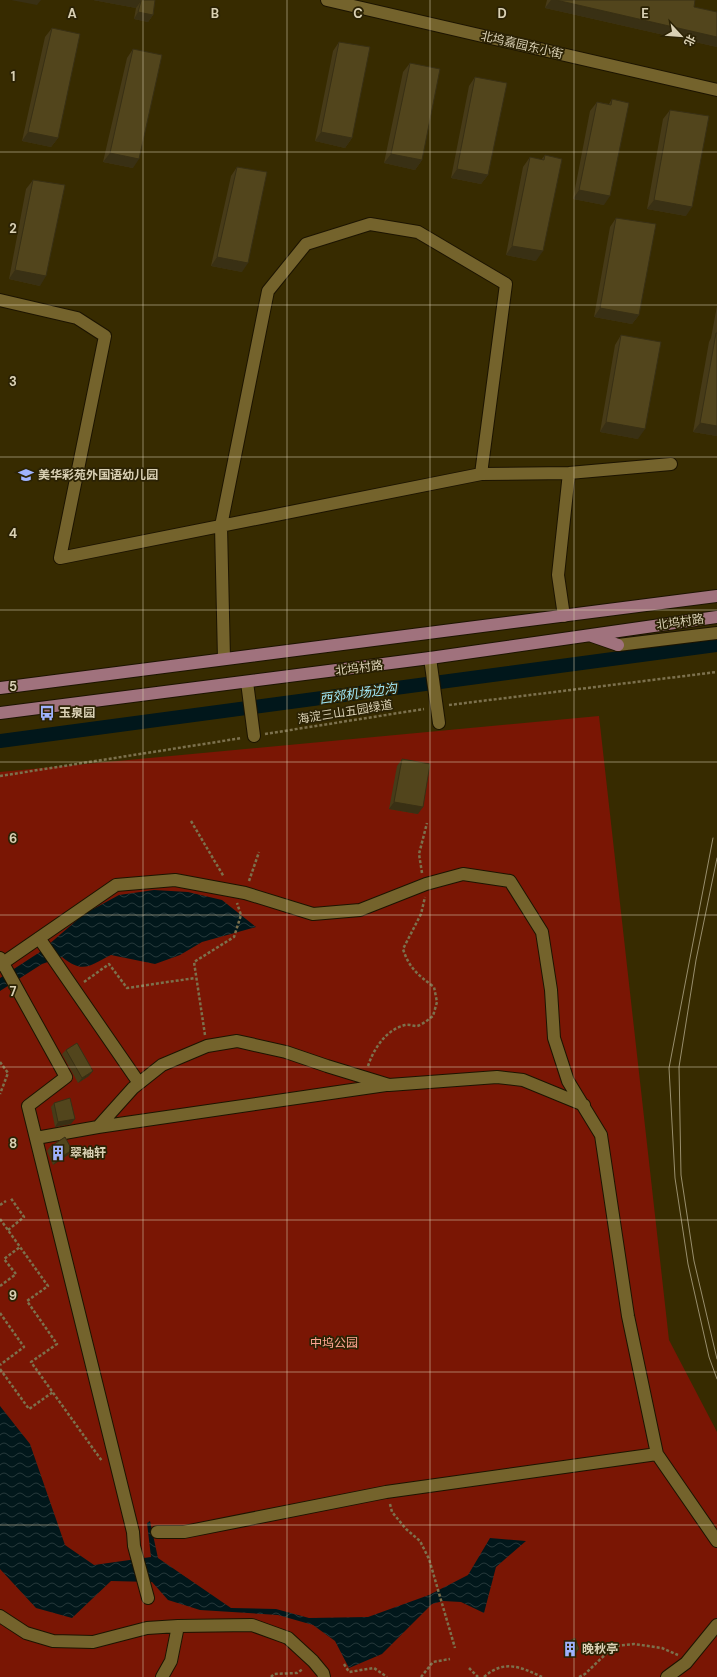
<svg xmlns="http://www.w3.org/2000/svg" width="717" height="1677" font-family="'DM Sans','Noto Sans SC',sans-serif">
	<defs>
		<pattern id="water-waves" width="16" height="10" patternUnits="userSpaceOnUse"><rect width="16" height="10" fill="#01171b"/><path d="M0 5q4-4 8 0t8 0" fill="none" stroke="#25383a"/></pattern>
	</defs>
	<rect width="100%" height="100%" fill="#372b00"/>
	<path fill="#7a1604" d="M599 716 669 1340 717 1432V1677H0V772Z"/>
	<path fill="url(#water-waves)" d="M154 890 188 892 222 900 256 927 202 942 180 955 155 964 111 955C89 966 83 974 62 957L42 964 0 991V978L40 952 84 914 119 895Z
		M0 1406 30 1444 65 1545 94 1565 151 1557 147 1523 150 1521 158 1558 231 1608 276 1609 309 1618 368 1617 429 1595 468 1575 490 1538 526 1541 496 1567 484 1613 461 1602 443 1601 432 1604 382 1654 349 1668 335 1641 313 1625 278 1615 200 1610 168 1600 152 1582 111 1581 72 1618 36 1608 0 1569Z"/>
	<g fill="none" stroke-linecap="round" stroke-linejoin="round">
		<path stroke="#01171b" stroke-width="14" d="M0 741 717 645"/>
		<g stroke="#1c1400" stroke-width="14">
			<path id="minor" d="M327 0 717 90
				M0 300 77 318 105 336 60 558 481 474 506 284 418 232 370 224 306 244 268 291 221 526 224 659
				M481 474 569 473 671 464
				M564 616 558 575 569 473
				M618 645 717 633
				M430 658 439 723
				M247 682 254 736
				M39 938 139 1083
				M0 958 66 1077 28 1106 133 1532 134 1546 148 1598
				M0 965 116 885 175 880 245 893 313 914 360 910 426 884 463 874 510 881 542 932 551 990 554 1038 568 1081 601 1135 628 1316 657 1454 717 1541
				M98 1127 133 1088 162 1065 207 1046 237 1041 286 1052 327 1066 389 1085 497 1077 523 1080 584 1105
				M36 1138 98 1127 386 1085
				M157 1532H184L386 1492 657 1454
				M0 1616 26 1633 53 1641 93 1642 147 1628 178 1626 252 1625 288 1638 313 1661 323 1673 324 1677
				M162 1677 171 1661 178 1626
				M667 1677 686 1663 717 1625"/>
		</g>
		<g stroke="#1c1400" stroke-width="14">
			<path id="major" d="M592 636 618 645
				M0 688 717 596
				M0 713 430 658 717 617"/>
		</g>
		<path stroke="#7c714d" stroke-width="2.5" stroke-dasharray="3 2" stroke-linecap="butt" d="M449 705 717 672
			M265 734 424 709
			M0 776 242 738
			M191 821 224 877
			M422 873 419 854 427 823
			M249 881 259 852
			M84 982 109 964 127 988 195 978
			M205 1035 194 962 234 937 241 915 237 903
			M0 1062 8 1073 0 1094
			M368 1066C374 1048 386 1030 405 1025 409 1024 413 1026 417 1026 422 1025 429 1019 433 1016L437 1002 434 987C418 975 409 968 403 949L421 914 425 897
			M0 1205 6 1201
			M0 1219 48 1286 27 1301 57 1344 31 1362 102 1461
			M8 1230 24 1217 10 1197
			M0 1286 16 1274 4 1259 20 1247
			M0 1313 24 1347 0 1365
			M0 1369 29 1409 53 1392
			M390 1504 392 1512 406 1529 420 1541 429 1559 455 1648
			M344 1664 349 1672 374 1668 387 1677
			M469 1668 478 1677
			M271 1677 274 1674 297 1673 303 1669
			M421 1677 433 1662 450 1659
			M484 1677C504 1659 521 1667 542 1677
			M579 1677 585 1674 614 1646 634 1644 662 1648 678 1655"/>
		<use href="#minor" stroke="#74632c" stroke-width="12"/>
		<use href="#major" stroke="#a0727d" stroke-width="12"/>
		<path stroke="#988e6c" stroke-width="1" d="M713 838 669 1068 675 1178 688 1264 709 1357 717 1379
			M717 858 696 960 679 1067 681 1175 694 1261 717 1359"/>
	</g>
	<path fill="#473b18" d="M93 0H155L153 15 148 22 134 19 136 8Z
		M547 0H695L694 7 717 12V47L545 8Z
		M52 28 58 138 51 147 22 141 45 37Z
		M339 42 352 138 345 148 315 141 333 51Z
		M133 49V168L103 162 127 58Z
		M410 63 422 160 415 170 384 163 403 72Z
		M475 77 488 175 481 184 451 178 469 86Z
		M612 99 604 205 573 199 590 111 597 102 609 104Z
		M670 110 686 216 647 209 663 119Z
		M545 155 536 261 506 255 523 167 530 157 541 160Z
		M237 167 242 272 211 266 231 176Z
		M33 180 40 286 9 279 26 189Z
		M616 218 639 315 632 324 594 317 610 227Z
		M717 306V436L693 432 709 342 711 338Z
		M621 335 638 439 600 432 615 345Z
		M402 759 418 814 389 809 397 766Z
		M66 1050 89 1076 78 1083 62 1054Z
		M54 1103 71 1124 55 1127 51 1107Z
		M50 1147 68 1155 53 1165 47 1151Z
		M564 1644 577 1652 568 1658 563 1646Z"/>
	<path fill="#393014" d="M11 0H41L37 5Z
		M93 0H138L141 1 136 8Z
		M551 0H556L717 37V47L545 8Z
		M138 12 153 15 148 22 134 19Z
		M28 132 58 138 51 147 22 141Z
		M321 132 352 138 345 148 315 141Z
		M110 153 139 159 133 168 103 162Z
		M391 154 422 160 415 170 384 163Z
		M457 169 488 175 481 184 451 178Z
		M579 190 610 196 604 205 573 199Z
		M654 200 692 207 686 216 647 209Z
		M512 246 543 251 536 261 506 255Z
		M217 257 248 263 242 272 211 266Z
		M15 270 46 276 40 286 9 279Z
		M600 308 639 315 632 324 594 317Z
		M606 422 645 429 638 439 600 432Z
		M700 423 717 426V436L693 432Z
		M394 802 423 807 418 814 389 809Z
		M93 1071 89 1076 78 1083 82 1078Z
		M75 1119 71 1124 55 1127 58 1122Z
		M72 1150 68 1155 53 1165 57 1160Z
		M579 1649 577 1652 568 1658 570 1656Z"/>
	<path fill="#52451c" stroke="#393014" d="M138 0H155L153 15 138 12 141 1Z
		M556 0H695L694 7 717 12V37Z
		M52 28 80 34 58 138 28 132Z
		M339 42 370 47 352 138 321 132Z
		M133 49 162 55 139 159 110 153Z
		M410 63 440 69 422 160 391 154Z
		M475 77 507 83 488 175 457 169Z
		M612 99 629 103 610 196 579 190 597 102 611 105Z
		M670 110 709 116 692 207 654 200Z
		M545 155 562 159 543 251 512 246 530 157 544 160Z
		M237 167 267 172 248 263 217 257Z
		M33 180 65 185 46 276 15 270Z
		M616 218 656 224 639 315 600 308Z
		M716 333H717V426L700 423Z
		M621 335 661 342 645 429 606 422Z
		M402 759 430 764 423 807 394 802Z
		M77 1043 93 1071 82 1078 66 1050Z
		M70 1098 75 1119 58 1122 54 1103Z
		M65 1137 72 1150 57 1160 50 1147Z
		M575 1638 579 1649 570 1656 564 1644Z"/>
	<path fill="none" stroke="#dad1b5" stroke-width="1" stroke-opacity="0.55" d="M143 0V1677M287 0V1677M430 0V1677M574 0V1677M0 152H717M0 305H717M0 457H717M0 610H717M0 762H717M0 915H717M0 1067H717M0 1220H717M0 1372H717M0 1525H717"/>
	<defs>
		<g id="school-bare" transform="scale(1.2)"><path d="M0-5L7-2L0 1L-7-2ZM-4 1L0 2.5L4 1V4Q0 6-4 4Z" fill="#9fb3fd" stroke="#2b2204" stroke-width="2.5" paint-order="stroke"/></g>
		<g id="bus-bare" transform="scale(1.2)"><path d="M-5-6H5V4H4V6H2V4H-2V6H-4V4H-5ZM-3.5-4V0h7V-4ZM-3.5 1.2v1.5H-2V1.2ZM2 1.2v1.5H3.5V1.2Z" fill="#9fb3fd" stroke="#2b2204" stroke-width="2.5" paint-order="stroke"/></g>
		<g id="building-bare" transform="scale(1.2)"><path d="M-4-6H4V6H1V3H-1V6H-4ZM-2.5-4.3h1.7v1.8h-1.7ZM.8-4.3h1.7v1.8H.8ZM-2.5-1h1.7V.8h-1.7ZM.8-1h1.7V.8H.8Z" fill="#9fb3fd" stroke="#2b2204" stroke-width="2.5" paint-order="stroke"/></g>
	</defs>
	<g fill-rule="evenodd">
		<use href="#school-bare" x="26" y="475"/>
		<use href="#bus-bare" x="47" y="713"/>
		<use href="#building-bare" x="58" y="1153"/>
		<use href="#building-bare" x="570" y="1649"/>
	</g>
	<g text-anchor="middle" stroke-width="3.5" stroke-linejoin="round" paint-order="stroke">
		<g font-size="12" fill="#dad1b5" stroke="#2b2204">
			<text transform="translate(522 45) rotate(13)" y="4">北坞嘉园东小街</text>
			<text transform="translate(680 622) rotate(-8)" y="4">北坞村路</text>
			<text transform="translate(359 668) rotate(-7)" y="4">北坞村路</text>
			<text transform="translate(345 712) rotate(-9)" y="4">海淀三山五园绿道</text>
		</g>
		<g font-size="12" font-weight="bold" fill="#dad1b5" stroke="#2b2204" text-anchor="start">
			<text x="38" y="479">美华彩苑外国语幼儿园</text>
			<text x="59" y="717">玉泉园</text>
			<text x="70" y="1157">翠袖轩</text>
			<text x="582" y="1653">晚秋亭</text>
		</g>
		<g font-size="12" fill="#fea592" stroke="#2b2204">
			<text x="334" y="1347">中坞公园</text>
		</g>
		<g font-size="13" font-style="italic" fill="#a0e7f6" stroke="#2b2204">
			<text transform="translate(358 693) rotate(-8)" y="5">西郊机场边沟</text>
		</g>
	</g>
	<g font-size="13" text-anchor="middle" font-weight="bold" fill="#dad1b5" stroke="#2b2204" stroke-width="3.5" stroke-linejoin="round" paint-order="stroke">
		<text x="72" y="18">A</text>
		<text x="215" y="18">B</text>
		<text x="358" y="18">C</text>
		<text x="502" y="18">D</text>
		<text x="645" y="18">E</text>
		<text x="13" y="81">1</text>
		<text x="13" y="233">2</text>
		<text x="13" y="386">3</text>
		<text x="13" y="538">4</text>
		<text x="13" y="691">5</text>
		<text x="13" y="843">6</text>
		<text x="13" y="996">7</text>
		<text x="13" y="1148">8</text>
		<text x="13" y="1300">9</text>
	</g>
	<g transform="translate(681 36) rotate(116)" stroke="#2b2204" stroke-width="3" paint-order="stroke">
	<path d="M0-3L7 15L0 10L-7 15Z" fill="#dad1b5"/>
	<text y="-6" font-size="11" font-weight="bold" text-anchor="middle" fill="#dad1b5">北</text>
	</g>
</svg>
